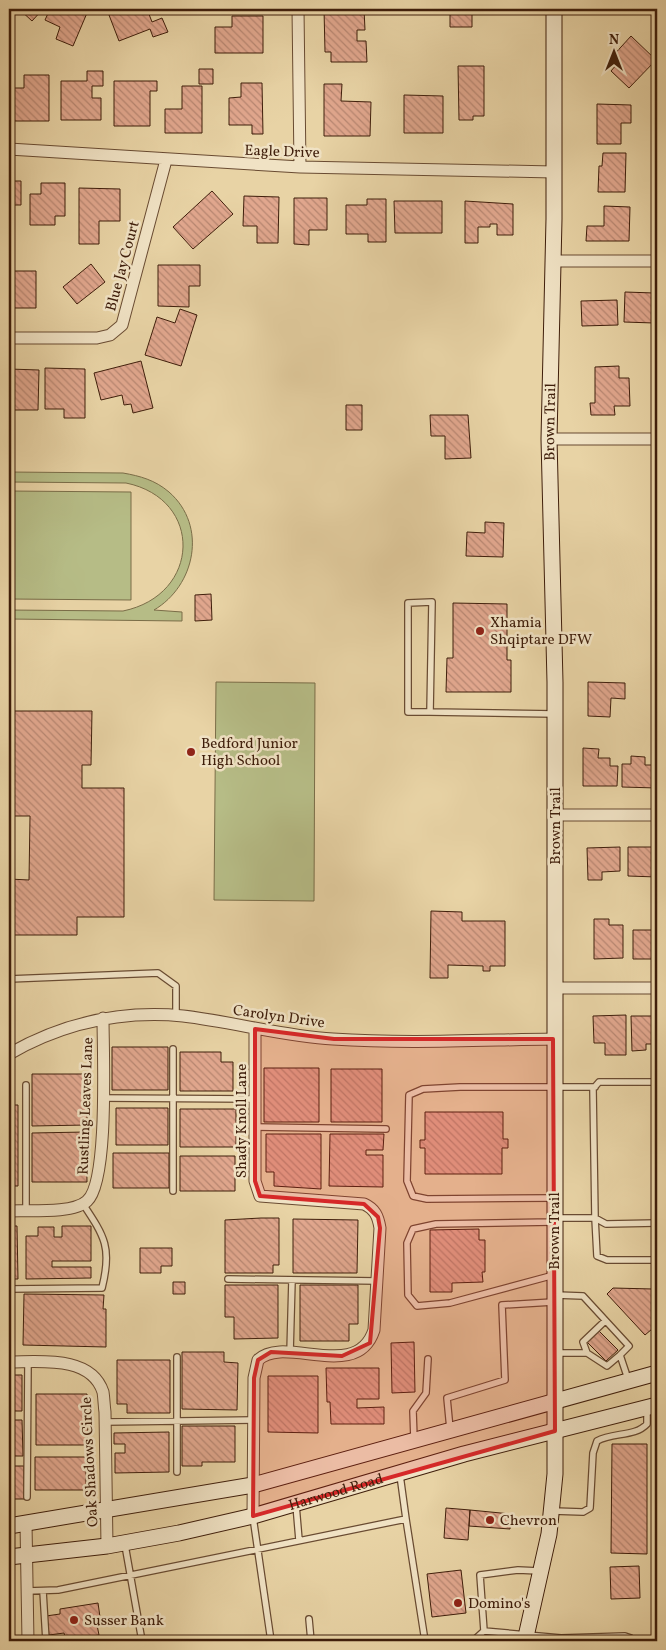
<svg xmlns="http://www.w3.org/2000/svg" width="666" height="1650" font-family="Vollkorn,serif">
	<defs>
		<pattern id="building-back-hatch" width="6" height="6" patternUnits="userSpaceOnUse" patternTransform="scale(1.25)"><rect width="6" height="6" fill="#e1a78e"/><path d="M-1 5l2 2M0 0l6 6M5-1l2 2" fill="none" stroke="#b88772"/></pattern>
	</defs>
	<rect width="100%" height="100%" fill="#e8d3a5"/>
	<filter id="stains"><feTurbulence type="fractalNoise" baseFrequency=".004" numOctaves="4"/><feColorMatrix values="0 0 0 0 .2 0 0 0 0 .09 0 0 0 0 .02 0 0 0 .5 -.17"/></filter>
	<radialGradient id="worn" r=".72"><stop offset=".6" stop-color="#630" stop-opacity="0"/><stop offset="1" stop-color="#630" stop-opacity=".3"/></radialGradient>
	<path fill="#b6bc86" stroke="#7a6d48" d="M9 472 123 473C140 476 155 480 169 492 208 526 195 586 154 610L182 612V621L9 619V610L123 611C201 595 204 499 126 483L9 482Z
		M9 491 131 492V600L9 599Z
		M216 682 315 683 314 901 214 900Z"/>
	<path fill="url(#building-back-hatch)" stroke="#3f1e0b" d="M19 9H43L32 21Z
		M50 9H77L87 13 73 46 56 39 60 27 45 20Z
		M124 9H147L152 22 162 18 168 32 153 37 150 29 119 41 109 15Z
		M230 9H259V12H230Z
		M324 9H364L365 30H357V41H366L367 62H331V52H325Z
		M450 9H472V27H450Z
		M232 16H263V53H215V27H232Z
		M631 36 656 60 629 88 611 71 617 64 611 58Z
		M458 66H484V116H473V120H459Z
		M199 69H213V84H199Z
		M87 71H103V86H92V98H101V120H61V81H87Z
		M24 75H49V121H13V88H24Z
		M114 81H157V91H150V126H114Z
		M241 83H262L263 134H252V125H229V98L241 97Z
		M324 84H342L341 101 371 102 370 136H324Z
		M182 86H202V133H165V109H182Z
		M404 95 443 96V133H404Z
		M597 104 631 105V123H621V144H597Z
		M603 153H626L625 192H598L599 166H602Z
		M9 181H21V205H9Z
		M41 183H65V216H55V225H30V194H41Z
		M79 188 120 189V221H99V244H79Z
		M212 191 233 214 193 249 173 227Z
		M244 196 279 197 278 243H257V226H243Z
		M294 198H327V230H309V245L294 244Z
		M367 199H386V242H368V234H346V205H367Z
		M394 201H442V233H395Z
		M465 201 513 204V235H497V224H490V227H478V243H465Z
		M604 206 630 207 629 241H586L587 226H604Z
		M91 264 105 282 77 304 63 287Z
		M158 265H200V286H189V307L158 306Z
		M9 271H36V308H9Z
		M625 292 654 293V323L624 322Z
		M617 300 618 325 582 326 581 301Z
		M180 309 197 315 181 366 145 355 157 317 175 323Z
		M141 361 153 408 133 413 131 404 124 405 122 395 101 400 94 373Z
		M619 366V378H629L630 406H614L615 415H591L590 403H595V367Z
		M45 368 85 369V418H64V409H45Z
		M9 369 39 370 38 410H9Z
		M346 405H362V430H346Z
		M430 415H468L471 458 445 459V436H431Z
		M485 522 504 523 503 557 466 556 467 532 485 533Z
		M211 594 212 620 195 621V595Z
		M453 603 507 604V660H511V692H446L447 658H453Z
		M588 682 625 683V699L611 698 610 717 588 716Z
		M9 711H92L91 765H82V788H124V917H77V935H9V879L29 880 30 816H9Z
		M583 748 599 749 598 758H610V766H618L617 786H583Z
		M631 756 645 757V765H657V788L622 787V764H631Z
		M620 847V871L602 872V880H588L587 848Z
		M628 847H657V877L628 876Z
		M431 911 462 912V921H505V966H490V971H483V966L448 965V978H430Z
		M594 919H609V925H623V958L594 959Z
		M653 919H657V959H633V930H653Z
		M626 1015V1055H605V1043H594L593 1016Z
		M631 1016H657V1044H646V1050L632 1051Z
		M112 1047H168V1090H112Z
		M180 1052H221V1062H233V1091H180Z
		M264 1068H319V1122H264Z
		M331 1069H382V1122H331Z
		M32 1074H87V1125L32 1126Z
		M9 1105H18V1186H9Z
		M116 1108H168V1145H116Z
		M180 1109H236V1147H180Z
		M425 1112H503V1139H508V1148H502V1174H425V1148H420V1140H425Z
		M86 1132 87 1182H32V1133Z
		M266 1134H321V1189L274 1186V1172H266Z
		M330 1134H384L383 1150H366V1155H383V1187L329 1186Z
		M113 1153H169V1188H113Z
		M180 1156H235V1191H180Z
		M261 1218H279V1265H273V1273H225V1220Z
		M293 1219 358 1220 357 1273H293Z
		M9 1226H17L18 1279H9Z
		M62 1226H91V1261H52V1267H91V1278L26 1279V1236H38V1227H54V1237H62Z
		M479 1229V1240H485V1272H482L483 1282 452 1283V1292H430V1230Z
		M140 1248H172V1266H161V1273H140Z
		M173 1282H185V1294H173Z
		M225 1285H278V1338L234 1339V1317H225Z
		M300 1285H358V1324H349V1341H300Z
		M613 1288 653 1289 652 1329 645 1335 607 1294Z
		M24 1294 104 1295 103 1309H106V1347L23 1345Z
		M9 1296H14V1346H9Z
		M598 1330 618 1350 606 1361 587 1342Z
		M414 1342 415 1392 392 1393 391 1343Z
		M182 1352H224V1362L238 1363 237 1410 182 1409Z
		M117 1360H170V1413H127V1404H117Z
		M326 1368H379V1399H357V1408L384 1407V1424H331L330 1402H327Z
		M9 1375H22V1411H9Z
		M268 1376H318V1433L268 1432Z
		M36 1394H87L88 1445H36Z
		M9 1420H22L23 1456H9Z
		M182 1426H235V1462H202V1466H182Z
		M169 1432V1472L115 1473V1453H125V1444H114V1433Z
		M612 1444H647V1554L611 1553Z
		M35 1457H86V1490H35Z
		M9 1466H24V1499H9Z
		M446 1508 470 1510 468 1540 444 1538Z
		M470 1510 511 1514 510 1529 469 1526Z
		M639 1566 640 1598 611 1599 610 1567Z
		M461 1570 466 1613 432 1617 427 1574Z
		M98 1603 101 1624 97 1625 99 1635 66 1641 64 1633 49 1635 46 1616 60 1614V1609Z"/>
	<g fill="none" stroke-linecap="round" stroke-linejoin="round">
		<g stroke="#694b32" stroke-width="8">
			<path id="lane" d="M430 712H408V603L432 602 430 712 555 714
				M9 979 158 973 176 986V1016
				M173 1049V1191
				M657 1082H599L593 1089 595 1218 606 1224 657 1223
				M26 1085V1210
				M102 1098 255 1099
				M255 1127 386 1129
				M553 1198 427 1199 413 1196 407 1181 409 1095 423 1089 460 1087H595
				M555 1218H595L597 1256 607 1260H657
				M553 1222 436 1224 413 1229 407 1243 408 1295 417 1306 450 1303 554 1275
				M228 1279 377 1281
				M9 1289 102 1288C112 1248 105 1237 83 1204
				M556 1295 583 1296 629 1346 620 1355 628 1379
				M290 1353 292 1280
				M556 1353H587L583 1342 605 1321
				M587 1353 607 1366 620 1355
				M177 1357V1472
				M105 1422 253 1420
				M450 1429 447 1398 505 1380 502 1305 553 1302
				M414 1439 413 1411 426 1393 428 1359
				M400 1475 406 1519
				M27 1497 28 1362
				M296 1505 299 1540
				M553 1511 583 1512 590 1508 593 1453 597 1441C613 1432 635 1437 647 1424V1409
				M253 1517 271 1641
				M125 1545 142 1641
				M27 1591 58 1590 406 1519 425 1641
				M43 1591 46 1641
				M309 1619 311 1641
				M484 1631 480 1575 518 1570 539 1571
				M473 1641 484 1631 561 1638 625 1636 631 1638V1641"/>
		</g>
		<g stroke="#694b32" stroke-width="13">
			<path id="street" d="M298 9 300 167
				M9 149 300 167 554 172
				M553 261H657
				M9 338H97L110 335 122 325 166 160
				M549 439H657
				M555 815H657
				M554 988H657
				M9 1054C63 1023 120 1010 183 1016 234 1022 282 1036 333 1039 406 1044 480 1040 553 1039
				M9 1211C28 1210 73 1214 87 1201 109 1182 103 1052 103 1018
				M9 1362C39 1362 91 1355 103 1392 104 1398 104 1405 105 1412L107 1546
				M253 1516 254 1378 258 1360C284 1334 357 1383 374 1330L380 1228C378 1216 375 1209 364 1204L260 1196 255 1181V1029
				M26 1524 28 1641"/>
		</g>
		<g stroke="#3f1e0b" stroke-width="17">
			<g id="secondary">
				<path d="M9 1526 253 1485 657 1373"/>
				<path id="s1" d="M9 1557 107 1546 179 1533 253 1516 464 1454 657 1405"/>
				<path id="s2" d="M525 1641 549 1534 555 1474V682L549 439 554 219V9"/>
			</g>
		</g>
		<use href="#lane" stroke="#f0e2c4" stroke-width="5.5"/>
		<use href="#street" stroke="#f0e2c4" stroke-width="11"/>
		<use href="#secondary" stroke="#f0e2c4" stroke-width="15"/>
	</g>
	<path fill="#d62828" fill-opacity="0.2" stroke="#d62828" stroke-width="4" stroke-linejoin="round" d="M255 1029 334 1039H553L555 1431 253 1516 254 1378 258 1360 271 1352 342 1356 370 1343 380 1228 378 1217 364 1204 260 1196 255 1181Z"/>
	<g fill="#8f2418" stroke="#f0e2c4" stroke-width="2">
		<circle cx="480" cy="631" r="5"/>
		<circle cx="191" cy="752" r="5"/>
		<circle cx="490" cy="1520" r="5"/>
		<circle cx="458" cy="1603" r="5"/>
		<circle cx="74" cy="1620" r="5"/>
	</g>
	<g text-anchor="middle" stroke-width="5" stroke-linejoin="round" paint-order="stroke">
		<g font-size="15" fill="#3f1e0b" stroke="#f0e2c4">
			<text transform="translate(282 151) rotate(2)" y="5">Eagle Drive</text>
			<text transform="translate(122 266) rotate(-75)" y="5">Blue Jay Court</text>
			<text dy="5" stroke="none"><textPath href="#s2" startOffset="1222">Brown Trail</textPath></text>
			<text transform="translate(555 826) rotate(-90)" y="5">Brown Trail</text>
			<text transform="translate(279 1016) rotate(8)" y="5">Carolyn Drive</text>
			<text transform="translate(85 1106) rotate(-88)" y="5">Rustling Leaves Lane</text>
			<text transform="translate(241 1121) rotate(-90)" y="5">Shady Knoll Lane</text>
			<text transform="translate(554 1231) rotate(-90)" y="5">Brown Trail</text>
			<text transform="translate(89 1462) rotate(-93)" y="5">Oak Shadows Circle</text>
			<text dy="5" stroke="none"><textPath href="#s1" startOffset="334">Harwood Road</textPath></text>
		</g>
		<g font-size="15" fill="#3f1e0b" stroke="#f0e2c4" text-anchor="start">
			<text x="490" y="627">Xhamia<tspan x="490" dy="17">Shqiptare DFW</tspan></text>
			<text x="201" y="748">Bedford Junior<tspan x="201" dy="17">High School</tspan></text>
			<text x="500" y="1525">Chevron</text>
			<text x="468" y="1608">Domino's</text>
			<text x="84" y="1625">Susser Bank</text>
		</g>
	</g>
	<rect width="666" height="1650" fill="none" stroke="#e8d3a5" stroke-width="30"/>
	<rect x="10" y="10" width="646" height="1630" fill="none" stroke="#3f1e0b" stroke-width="2.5"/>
	<rect x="15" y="15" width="636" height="1620" fill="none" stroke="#3f1e0b"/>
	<g transform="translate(614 52)" stroke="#f0e2c4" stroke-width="4" paint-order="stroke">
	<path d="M0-4L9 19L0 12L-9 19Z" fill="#3f1e0b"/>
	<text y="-8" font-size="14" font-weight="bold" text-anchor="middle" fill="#3f1e0b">N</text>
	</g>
	<rect width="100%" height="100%" filter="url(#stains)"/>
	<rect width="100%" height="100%" fill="url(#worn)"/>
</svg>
